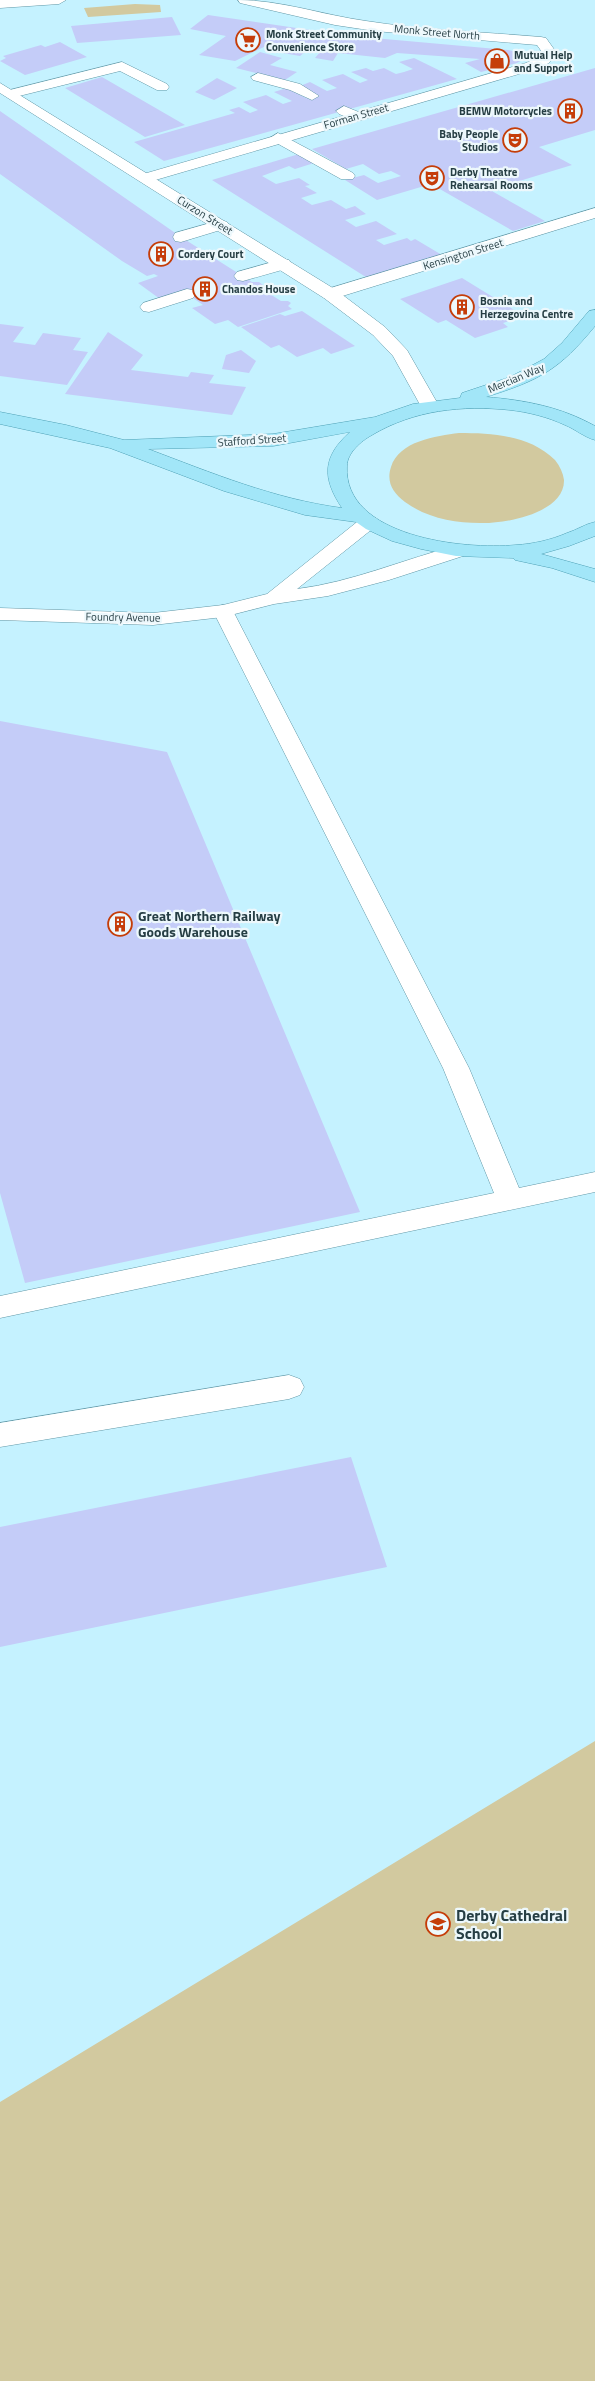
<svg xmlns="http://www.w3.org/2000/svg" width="595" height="2381" font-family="'Titillium Web',sans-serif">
	<rect width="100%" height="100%" fill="#c5f2ff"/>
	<path fill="#d2c99f" d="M135 4 160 5 161 12 88 17 84 8Z
		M459 433C492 433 530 435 555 460 560 466 563 473 564 480 565 513 505 524 480 523 454 523 427 518 405 502 393 493 386 482 391 467 399 441 436 436 459 433Z
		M595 1741V2381H0V2102Z"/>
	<path fill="#c4ccf8" d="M208 15 351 36 508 50 523 53 527 57 517 63 481 72 465 63 480 59 397 53 385 58 338 53 333 61 315 58 320 52 306 51 300 56 277 52 284 46 270 44 235 61 199 55 226 36 190 29Z
		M172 17 181 35 77 43 71 26Z
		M60 42 87 57 25 75 0 61 6 58 3 56 41 45 45 47Z
		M260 52 282 58 270 65 297 72 285 80 236 68Z
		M414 58 457 79 164 161 134 142 235 113 229 110 239 107 250 113 258 110 243 102 266 95 283 104 292 101 274 92 287 88 306 98 316 94 300 86 310 82 327 91 337 88 322 80 343 74 360 83 368 80 351 72 366 68 373 71 384 68 396 74 404 72 413 69 399 62Z
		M595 68V130L539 147 572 165 490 190 545 221 513 231 431 184 377 200 345 180 364 175 378 183 401 176 391 171 379 174 363 164 346 169 312 149Z
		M102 77 185 125 145 137 65 88Z
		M217 78 237 88 214 100 195 92Z
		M0 111 181 237 252 282H259L263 285 260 288 281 301H288L291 303 288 306 292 309 238 327 228 320 215 324 192 308 203 305 183 291 160 299 138 283 158 276 154 274 147 276 122 261 0 174Z
		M299 154 314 163 295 169 289 166 262 176 276 184 299 178 310 185 305 186 317 193 301 198 312 205 331 200 346 209 355 206 366 214 345 220 356 227 376 221 397 234 376 240 384 245 407 238 411 241 415 239 442 255 369 279 212 180Z
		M462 278 524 316 503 323 508 327 475 338 446 320 438 323 400 299Z
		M302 311 355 346 331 354 323 348 297 357 279 345 271 348 241 327 280 314 285 316Z
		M0 324 24 327 13 342 35 345 43 333 81 338 73 350 88 352 67 385 0 376Z
		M108 332 143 355 131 370 188 377 191 372 214 375 209 383 246 387 232 415 65 394Z
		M241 350 256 361 249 373 222 369 226 355Z
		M0 721 167 752 360 1212 25 1283 0 1193Z
		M351 1457 387 1567 0 1647V1527Z"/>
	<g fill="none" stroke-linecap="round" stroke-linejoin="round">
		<g stroke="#6097a6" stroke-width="1">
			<path id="service" d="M122 62 167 84 169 87 167 90H157L120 71 11 98 4 94 6 91Z
				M258 73 300 84 319 96 312 100 290 90 253 80 251 77Z
				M344 106 361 113 364 116 356 121 339 114 336 111Z
				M278 133 353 173 355 176 353 179H341L273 141 270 138Z
				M221 220 227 222 229 225 227 228 181 242 175 241 173 237 175 233Z
				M283 259 289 260 291 264 289 268 243 281 237 280 234 276 237 272Z
				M187 289 193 290 196 294 193 298 149 312 143 311 140 307 143 303Z
				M223 605 230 607 233 611 469 1068 519 1188 595 1172V1192L0 1318V1296L494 1193 443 1068 213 611 216 607Z"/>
		</g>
		<g stroke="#6097a6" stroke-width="1">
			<path id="minor" d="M238 0C281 0 323 15 366 21 423 30 483 32 541 37L546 38 556 52 549 63 536 69 152 181H140L138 178 140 175 526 63 539 57 542 52 537 45 375 31 335 25 240 3Z
				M595 208V218L336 298H324L321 294 324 290Z
				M369 516 376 518 379 522 376 526 297 589C353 582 404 559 459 545L466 547 469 551 466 555 389 580 328 596 274 604 223 617 153 625 0 620V608L153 613 223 605 267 594 362 518Z
				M289 1375 300 1379 304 1387 300 1395 289 1399 0 1447V1423Z"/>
		</g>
		<g stroke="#6097a6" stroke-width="1">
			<path id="tertiary" d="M0 0H66L59 4 0 8Z
				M0 83 336 290 385 327 407 350 439 406 437 410H423L393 356 373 335 324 298 0 93Z"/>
		</g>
		<g stroke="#4ea1b6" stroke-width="1">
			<path id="primary" d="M595 310V326C559 370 540 380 486 397 525 400 561 407 595 426V440C584 437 575 429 565 425 548 417 528 412 510 410 462 405 414 410 372 435 361 441 347 453 347 466 343 537 464 550 516 545 533 544 551 540 567 533 577 530 585 524 595 522V536L569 546 541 554 595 569V582L552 568 515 560 513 558 456 556 421 549 392 541 366 529 356 522 305 515 224 491 110 448 0 424V412L66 425 124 440 273 434 375 417 413 404 460 398 462 393 510 377 544 359 562 343 589 311ZM350 432C322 457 322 478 342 508 274 499 212 473 148 449L273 446Z"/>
		</g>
		<use href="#service" fill="#fff" fill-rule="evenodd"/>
		<use href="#minor" fill="#fff" fill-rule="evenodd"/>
		<use href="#tertiary" fill="#fff" fill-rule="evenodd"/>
		<use href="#primary" fill="#a2e6f8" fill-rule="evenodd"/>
	</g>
	<defs>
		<g id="supermarket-ring" transform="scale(1.25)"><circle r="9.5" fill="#edf8fc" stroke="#c53d09" stroke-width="1.5"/><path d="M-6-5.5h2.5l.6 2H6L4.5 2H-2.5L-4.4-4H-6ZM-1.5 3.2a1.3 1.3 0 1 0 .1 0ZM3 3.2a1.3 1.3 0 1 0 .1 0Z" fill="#c53d09"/></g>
		<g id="shop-ring" transform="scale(1.25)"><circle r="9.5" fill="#edf8fc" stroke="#c53d09" stroke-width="1.5"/><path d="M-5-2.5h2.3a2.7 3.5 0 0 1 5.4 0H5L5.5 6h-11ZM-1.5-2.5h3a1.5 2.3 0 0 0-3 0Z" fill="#c53d09"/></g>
		<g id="building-ring" transform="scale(1.25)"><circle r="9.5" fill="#edf8fc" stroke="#c53d09" stroke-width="1.5"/><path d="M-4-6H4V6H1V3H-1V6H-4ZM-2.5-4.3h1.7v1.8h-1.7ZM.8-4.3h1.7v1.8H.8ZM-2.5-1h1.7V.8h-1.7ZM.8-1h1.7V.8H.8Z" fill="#c53d09"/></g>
		<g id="theatre-ring" transform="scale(1.25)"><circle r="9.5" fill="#edf8fc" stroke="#c53d09" stroke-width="1.5"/><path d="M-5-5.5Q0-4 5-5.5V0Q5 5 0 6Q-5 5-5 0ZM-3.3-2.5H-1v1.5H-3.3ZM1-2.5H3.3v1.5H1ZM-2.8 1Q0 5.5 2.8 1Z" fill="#c53d09"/></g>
		<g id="school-ring" transform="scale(1.25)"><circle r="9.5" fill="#edf8fc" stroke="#c53d09" stroke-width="1.5"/><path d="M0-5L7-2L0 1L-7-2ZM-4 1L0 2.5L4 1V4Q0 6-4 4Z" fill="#c53d09"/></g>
	</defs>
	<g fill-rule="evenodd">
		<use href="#supermarket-ring" x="248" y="40"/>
		<use href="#shop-ring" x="497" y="61"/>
		<use href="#building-ring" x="570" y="111"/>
		<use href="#theatre-ring" x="515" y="140"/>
		<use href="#theatre-ring" x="432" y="178"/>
		<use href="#building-ring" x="161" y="254"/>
		<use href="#building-ring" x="205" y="289"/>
		<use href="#building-ring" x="462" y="307"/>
		<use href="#building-ring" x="120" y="924"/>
		<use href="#school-ring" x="438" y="1924"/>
	</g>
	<g text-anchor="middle" stroke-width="4.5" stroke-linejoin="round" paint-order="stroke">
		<g font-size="11" fill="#263e44" stroke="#edf8fc">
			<text transform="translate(437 32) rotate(5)" y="4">Monk Street North</text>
			<text transform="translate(356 116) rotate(-16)" y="4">Forman Street</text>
			<text transform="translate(205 215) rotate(32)" y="4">Curzon Street</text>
			<text transform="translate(463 254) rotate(-17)" y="4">Kensington Street</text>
			<text transform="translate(516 378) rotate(-23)" y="4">Mercian Way</text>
			<text transform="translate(252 440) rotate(-4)" y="4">Stafford Street</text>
			<text transform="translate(123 617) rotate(1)" y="4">Foundry Avenue</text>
		</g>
		<g font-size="11" font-weight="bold" fill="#263e44" stroke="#edf8fc" text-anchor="start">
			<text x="266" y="38">Monk Street Community<tspan x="266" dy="13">Convenience Store</tspan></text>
			<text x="514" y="59">Mutual Help<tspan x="514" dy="13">and Support</tspan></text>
			<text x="552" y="115" text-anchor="end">BEMW Motorcycles</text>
			<text x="498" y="138" text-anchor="end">Baby People<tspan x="498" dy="13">Studios</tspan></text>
			<text x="450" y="176">Derby Theatre<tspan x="450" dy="13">Rehearsal Rooms</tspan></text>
			<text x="178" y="258">Cordery Court</text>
			<text x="222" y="293">Chandos House</text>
			<text x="480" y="305">Bosnia and<tspan x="480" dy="13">Herzegovina Centre</tspan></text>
		</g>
		<g font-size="14" font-weight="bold" fill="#263e44" stroke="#edf8fc" text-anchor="start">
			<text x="138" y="921">Great Northern Railway<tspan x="138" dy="16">Goods Warehouse</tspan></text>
		</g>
		<g font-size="16" font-weight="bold" fill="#263e44" stroke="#edf8fc" text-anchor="start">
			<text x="456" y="1921">Derby Cathedral<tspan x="456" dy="18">School</tspan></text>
		</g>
	</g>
</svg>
